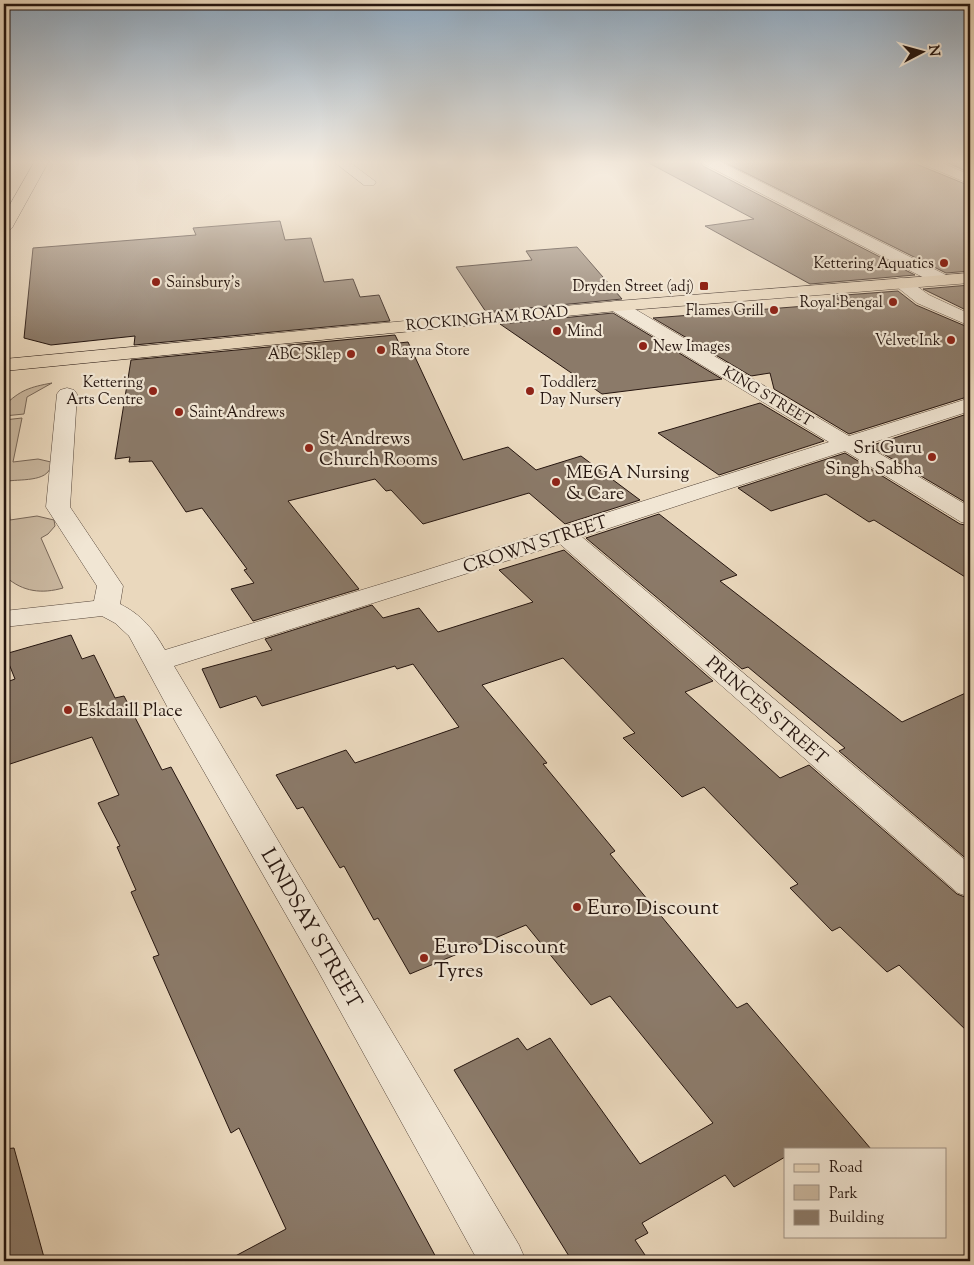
<svg xmlns="http://www.w3.org/2000/svg" width="974" height="1265" font-family="'Sorts Mill Goudy',serif">
	<rect width="100%" height="100%" fill="#ead8bd"/>
	<filter id="stains"><feTurbulence type="fractalNoise" baseFrequency=".004" numOctaves="4"/><feColorMatrix values="0 0 0 0 .2 0 0 0 0 .09 0 0 0 0 .02 0 0 0 .5 -.17"/></filter>
	<radialGradient id="worn" r=".72"><stop offset=".6" stop-color="#630" stop-opacity="0"/><stop offset="1" stop-color="#630" stop-opacity=".3"/></radialGradient>
	<path fill="#c9b79f" stroke="#776657" d="M52 383 27 397 24 414 4 416V406C20 390 30 387 52 383Z
		M22 418 13 462 38 459 51 462C52 482 23 479 8 481L10 520 37 516 54 520 55 526 48 534 41 538 63 588C42 594 23 592 6 577L4 420Z"/>
	<path fill="#8b7a69" stroke="#25150f" d="M645 161H700L703 166 915 275 810 284 705 226 754 219Z
		M722 161H909L970 186V271L946 273Z
		M962 161H970V173L946 162Z
		M280 221 285 240 311 238 324 282 353 279 360 297 379 295 390 321 134 345 135 336 51 345 24 338 33 248 196 235 193 228Z
		M577 247 622 299 486 312 456 267 532 260 526 251Z
		M970 285V312L923 289Z
		M898 291 916 305 970 328V396L849 434 774 389 770 373 751 376 653 318 844 303 832 296Z
		M613 313 722 379 602 394 500 324Z
		M395 335 399 343 408 342 463 460 508 447 536 470 581 456 640 500 565 524 529 493 423 524 391 490 386 491 375 479 288 501 359 589 253 621 231 589 254 583 244 570 247 569 202 508 186 512 152 461 129 462 130 457 115 459 131 360Z
		M760 403 824 441 719 475 658 433Z
		M970 413V505L870 446Z
		M845 453 960 524 970 526V580L874 520 869 522 826 494 771 511 738 488Z
		M659 514 737 575 720 581 902 722 970 691V862L839 751 845 748 748 667 742 669 586 538Z
		M564 550 713 681 685 692 780 778 809 765 957 894 970 899V1034L899 965 887 972 840 927 832 931 790 888 798 884 704 787 682 797 623 738 635 733 563 658 482 685 547 763 543 764 615 851 610 854 737 1008 747 1003 871 1149H785V1157L734 1187 725 1175 642 1223 648 1233 635 1240 649 1261H572L454 1070 518 1038 527 1050 550 1038 640 1164 713 1123 610 996 591 1005 526 925 410 974 378 918 374 920 344 866 340 868 303 807 297 809 276 775 346 750 355 763 459 727 413 664 397 669 395 666 262 706 256 696 220 708 202 669 272 650 265 639 372 605 383 618 419 608 438 632 533 602 499 570Z
		M71 635 82 659 94 655 115 698 124 696 162 770 171 767 438 1261H226L286 1229 239 1128 231 1133 153 957 159 955 131 892 136 890 117 847 120 846 98 803 119 795 92 737 4 766V683L15 679 5 654Z
		M14 1148 45 1261H4V1149Z"/>
	<g fill="none" stroke-linecap="round" stroke-linejoin="round">
		<g stroke="#56463a" stroke-width="1">
			<path id="street" d="M333 161H348L376 182 374 185H364Z
				M526 161H541L534 165 528 164Z
				M702 161H719L948 276 951 280 948 284H936L704 164Z
				M920 161H938L970 175V184L922 164Z
				M901 278 907 279 929 295 970 314V326L917 303 892 283 895 279Z
				M617 301 623 302 849 436 970 398V411L865 445 970 507V524L961 522 845 451 582 537 970 864V897L958 893 560 544 174 666 519 1245 526 1261H478L316 967 175 721 129 636 115 623 102 616 4 627V611L94 601 97 586 46 507 57 394 60 390 67 388 74 390 77 394 70 507 123 586 120 604C142 615 153 629 165 650L414 574 829 442 611 310 608 306 611 302Z"/>
		</g>
		<g stroke="#25150f" stroke-width="1">
			<path id="primary" d="M35 161H49L12 228 9 231 4 233V215Z
				M970 273V283L617 311 4 371V359L617 301Z"/>
		</g>
		<use href="#street" fill="#f1e6d4" fill-rule="evenodd"/>
		<use href="#primary" fill="#ead8bd" fill-rule="evenodd"/>
	</g>
	<linearGradient id="sky" x2="0" y2="1"><stop stop-color="#8ea8bf"/><stop offset="0.48" stop-color="#f6ede1"/><stop offset="1" stop-color="#f6ede1" stop-opacity="0"/></linearGradient>
	<rect width="974" height="338" fill="url(#sky)"/>
	<g fill="#8f2418" stroke="#f1e6d4" stroke-width="2">
		<circle cx="944" cy="263" r="5"/>
		<circle cx="156" cy="282" r="5"/>
		<rect x="699" y="281" width="10" height="10" rx="2.5"/>
		<circle cx="893" cy="302" r="5"/>
		<circle cx="774" cy="310" r="5"/>
		<circle cx="557" cy="331" r="5"/>
		<circle cx="951" cy="340" r="5"/>
		<circle cx="643" cy="346" r="5"/>
		<circle cx="381" cy="350" r="5"/>
		<circle cx="351" cy="354" r="5"/>
		<circle cx="153" cy="391" r="5"/>
		<circle cx="530" cy="391" r="5"/>
		<circle cx="179" cy="412" r="5"/>
		<circle cx="309" cy="448" r="5"/>
		<circle cx="932" cy="457" r="5"/>
		<circle cx="556" cy="482" r="5"/>
		<circle cx="68" cy="710" r="5"/>
		<circle cx="577" cy="907" r="5"/>
		<circle cx="424" cy="958" r="5"/>
	</g>
	<g text-anchor="middle" stroke-width="4.5" stroke-linejoin="round" paint-order="stroke">
		<g font-size="15" fill="#25150f" stroke="#f1e6d4" text-anchor="end">
			<text x="934" y="268">Kettering Aquatics</text>
			<text x="166" y="287" text-anchor="start">Sainsbury's</text>
			<text x="694" y="291">Dryden Street (adj)</text>
			<text x="883" y="307">Royal Bengal</text>
			<text x="764" y="315">Flames Grill</text>
			<text x="567" y="336" text-anchor="start">Mind</text>
			<text x="941" y="345">Velvet Ink</text>
			<text x="653" y="351" text-anchor="start">New Images</text>
			<text x="391" y="355" text-anchor="start">Rayna Store</text>
			<text x="341" y="359">ABC Sklep</text>
			<text x="143" y="387">Kettering<tspan x="143" dy="17">Arts Centre</tspan></text>
			<text x="540" y="387" text-anchor="start">Toddlerz<tspan x="540" dy="17">Day Nursery</tspan></text>
			<text x="189" y="417" text-anchor="start">Saint Andrews</text>
		</g>
		<g font-size="15" fill="#25150f" stroke="#f1e6d4">
			<text transform="translate(487 318) rotate(-5)" y="5">ROCKINGHAM ROAD</text>
			<text transform="translate(768 396) rotate(31)" y="5">KING STREET</text>
		</g>
		<g font-size="18" fill="#25150f" stroke="#f1e6d4" text-anchor="start">
			<text x="319" y="444">St Andrews<tspan x="319" dy="21">Church Rooms</tspan></text>
			<text x="922" y="453" text-anchor="end">Sri Guru<tspan x="922" dy="21">Singh Sabha</tspan></text>
			<text x="566" y="478">MEGA Nursing<tspan x="566" dy="21">&amp; Care</tspan></text>
			<text x="78" y="716">Eskdaill Place</text>
		</g>
		<g font-size="18" fill="#25150f" stroke="#f1e6d4">
			<text transform="translate(535 544) rotate(-18)" y="6">CROWN STREET</text>
			<text transform="translate(767 710) rotate(41)" y="6">PRINCES STREET</text>
		</g>
		<g font-size="21" fill="#25150f" stroke="#f1e6d4" text-anchor="start">
			<text x="587" y="914">Euro Discount</text>
			<text x="434" y="953">Euro Discount<tspan x="434" dy="24">Tyres</tspan></text>
		</g>
		<g font-size="21" fill="#25150f" stroke="#f1e6d4">
			<text transform="translate(312 928) rotate(60)" y="7">LINDSAY STREET</text>
		</g>
	</g>
	<rect width="974" height="1265" fill="none" stroke="#ead8bd" stroke-width="20"/>
	<rect x="5" y="5" width="964" height="1255" fill="none" stroke="#25150f" stroke-width="2.5"/>
	<rect x="10" y="10" width="954" height="1245" fill="none" stroke="#25150f"/>
	<rect x="784" y="1148" width="162" height="90" fill="#f1e6d4" stroke="#9f9285"/>
	<rect x="794" y="1164" width="25" height="8" fill="#ead8bd" stroke="#9f9285"/>
	<text x="829" y="1172" font-size="15" fill="#25150f">Road</text>
	<rect x="794" y="1185" width="25" height="15" fill="#c9b79f" stroke="#9f9285"/>
	<text x="829" y="1198" font-size="15" fill="#25150f">Park</text>
	<rect x="794" y="1210" width="25" height="15" fill="#8b7a69" stroke="#9f9285"/>
	<text x="829" y="1222" font-size="15" fill="#25150f">Building</text>
	<g transform="translate(922 52) rotate(84)" stroke="#f1e6d4" stroke-width="4" paint-order="stroke">
	<path d="M0-4L9 19L0 12L-9 19Z" fill="#25150f"/>
	<text y="-8" font-size="14" font-weight="bold" text-anchor="middle" fill="#25150f">N</text>
	</g>
	<rect width="100%" height="100%" filter="url(#stains)"/>
	<rect width="100%" height="100%" fill="url(#worn)"/>
</svg>
